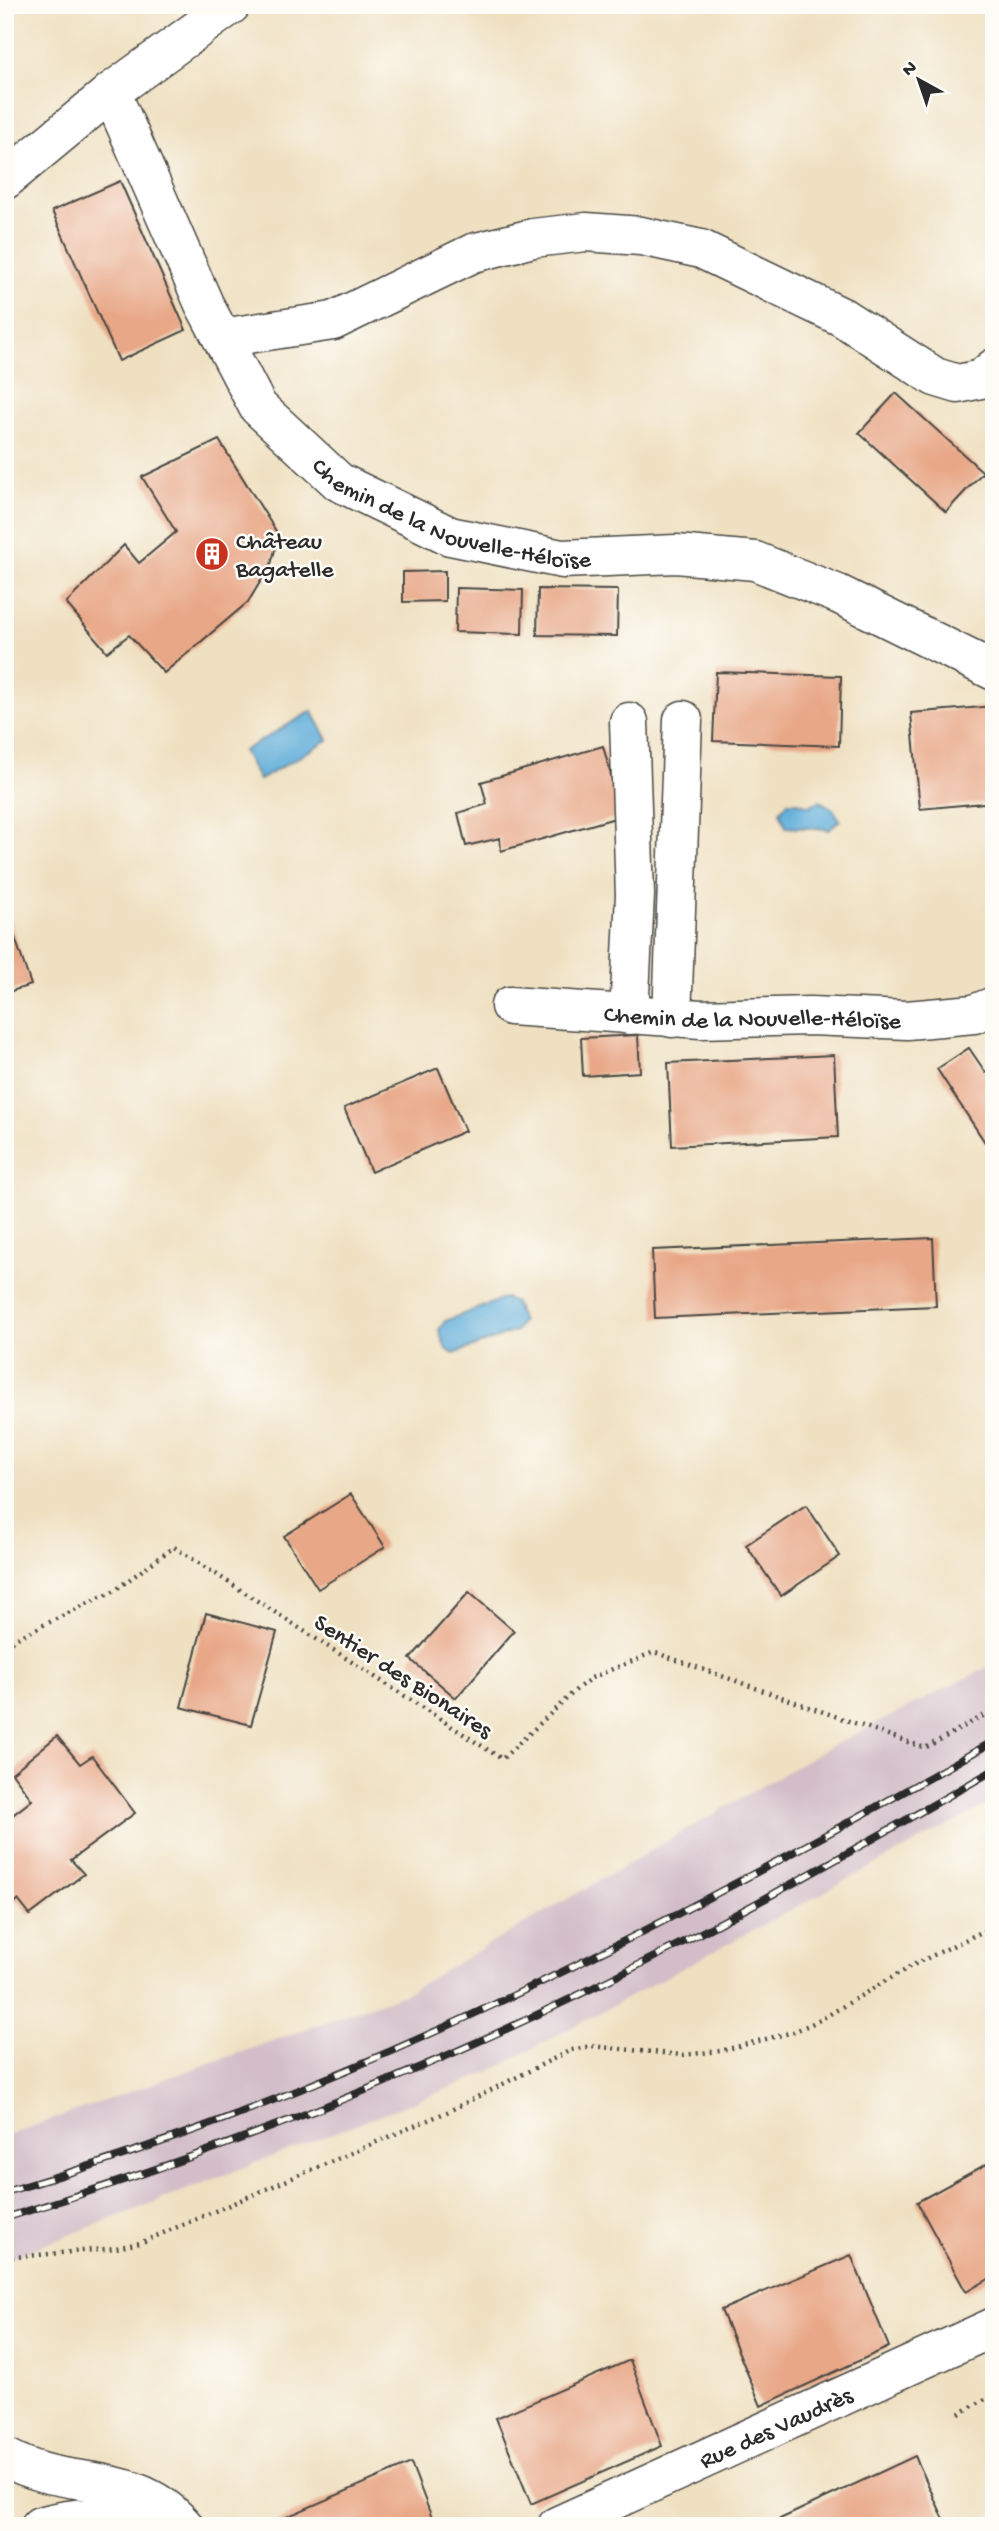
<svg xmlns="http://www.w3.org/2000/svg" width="999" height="2531" font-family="'Gochi Hand',sans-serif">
	<rect width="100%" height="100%" fill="#fdfcf7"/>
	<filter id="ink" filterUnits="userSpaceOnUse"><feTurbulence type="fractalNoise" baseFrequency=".0143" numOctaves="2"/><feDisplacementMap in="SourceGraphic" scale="14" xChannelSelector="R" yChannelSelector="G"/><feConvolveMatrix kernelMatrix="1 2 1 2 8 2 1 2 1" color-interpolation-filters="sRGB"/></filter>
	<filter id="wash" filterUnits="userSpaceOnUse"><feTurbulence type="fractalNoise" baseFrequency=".00686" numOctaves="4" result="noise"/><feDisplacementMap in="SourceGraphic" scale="28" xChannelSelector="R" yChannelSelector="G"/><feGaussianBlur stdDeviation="1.57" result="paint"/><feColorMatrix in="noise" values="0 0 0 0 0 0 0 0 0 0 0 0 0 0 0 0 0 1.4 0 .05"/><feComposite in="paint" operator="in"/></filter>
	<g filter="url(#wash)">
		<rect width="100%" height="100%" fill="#efe0c1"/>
		<path fill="#d2bdc8" d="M994 1664V1801L483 2075 5 2260V2136L404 1994 822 1751Z"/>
		<path fill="#60add9" stroke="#466c82" stroke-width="2" d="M312 711 328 740 259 780 243 751Z
			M820 801 833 809 840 820 829 830C814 826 801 829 786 827L780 812 788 802H798L809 806Z
			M505 1298 514 1302 522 1321 516 1331 454 1354 446 1349 439 1330 445 1321Z"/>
		<g id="blocks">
			<path fill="#e8a787" d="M120 181 186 330 119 361 52 211Z
				M896 393 983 472 946 512 859 433Z
				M219 440 279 536 271 564 248 602 164 673 129 635 107 652 66 603 124 545 139 563 176 532 142 477Z
				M445 571V601L403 602V572Z
				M456 588 523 590 522 634 455 632Z
				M538 589 618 590 617 636 537 635Z
				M716 672 841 676 839 746 713 741Z
				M994 706V802L920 809 911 713Z
				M603 746 622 816 501 851 500 838 466 846 458 813 487 804 481 782Z
				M5 908 31 985 5 993Z
				M638 1035 640 1072 583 1076 581 1038Z
				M969 1048 986 1073 994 1068 992 1153 937 1069Z
				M834 1055 838 1137 672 1146 668 1063Z
				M438 1068 465 1131 371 1172 344 1108Z
				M933 1238 936 1306 655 1318 652 1250Z
				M351 1494 385 1547 318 1589 284 1536Z
				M806 1505 840 1556 781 1596 746 1545Z
				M469 1592 514 1631 456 1698 410 1659Z
				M206 1613 277 1632 251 1725 181 1707Z
				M57 1736 80 1764 92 1756 135 1813 71 1860 84 1874 30 1915 18 1900 5 1910V1821L32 1800 12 1773Z
				M994 2160V2276L966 2292 917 2202Z
				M851 2255 889 2347 761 2406 721 2310Z
				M630 2360 662 2446 531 2504 496 2418Z
				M915 2456 947 2526H765Z
				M411 2463 435 2526H278L277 2521Z"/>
		</g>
	</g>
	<g filter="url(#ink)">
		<use href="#blocks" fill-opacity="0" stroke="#484642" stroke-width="2"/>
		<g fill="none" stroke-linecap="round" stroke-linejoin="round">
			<g stroke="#484642" stroke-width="41">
				<g id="minor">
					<path id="s1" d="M111 92 204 304 258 407 339 482 450 536 562 559 676 554 755 561 838 594 994 671"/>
					<path d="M5 180 111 92 231 5"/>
					<path d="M222 338 333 321 473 253 533 238 586 232 641 236 701 249 842 317 935 377 958 384 981 379 994 368"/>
					<path id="s2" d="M510 1006 701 1019 810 1016 907 1020 974 1014 994 1006"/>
					<path d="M629 1015 635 895 629 722"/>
					<path d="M672 1018 683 720"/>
					<path d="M5 2457C68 2493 133 2467 184 2526"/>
					<path d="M40 2526C71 2517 101 2514 132 2526"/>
					<path id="s3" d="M557 2526 994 2327"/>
				</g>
			</g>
			<path stroke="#484642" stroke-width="4.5" stroke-dasharray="2 5" stroke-linecap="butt" d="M5 1644 115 1590 174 1547 502 1759 578 1688 591 1678 654 1652 925 1748 994 1710
				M5 2258 116 2248 140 2243 447 2112 571 2050 591 2046 682 2055 720 2051 793 2032 820 2020 911 1966 994 1926
				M959 2414 994 2394"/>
			<use href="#minor" stroke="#fff" stroke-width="38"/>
			<g stroke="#2b2b2b" stroke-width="8">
				<path id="rail" d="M5 2192C356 2091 678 1920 994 1741
					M5 2218C199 2159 388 2087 570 1999 715 1929 854 1850 994 1770"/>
			</g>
			<use href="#rail" stroke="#fdfcf7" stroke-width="5" stroke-dasharray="16" stroke-linecap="butt"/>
		</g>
	</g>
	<defs>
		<g id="building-disc" transform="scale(1.75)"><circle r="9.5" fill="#c8321e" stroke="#fdfcf7"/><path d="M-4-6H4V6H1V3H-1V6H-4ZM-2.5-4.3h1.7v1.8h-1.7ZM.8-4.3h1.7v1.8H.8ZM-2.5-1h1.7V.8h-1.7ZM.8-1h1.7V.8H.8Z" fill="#fff"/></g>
	</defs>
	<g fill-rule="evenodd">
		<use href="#building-disc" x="212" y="554"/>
	</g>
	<g text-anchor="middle" stroke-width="5" stroke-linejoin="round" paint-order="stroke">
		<g font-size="24" fill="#2b2b2b" stroke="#fdfcf7">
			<text dy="8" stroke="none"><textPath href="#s1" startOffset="576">Chemin de la Nouvelle-Héloïse</textPath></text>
			<text dy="8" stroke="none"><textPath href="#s2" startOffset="243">Chemin de la Nouvelle-Héloïse</textPath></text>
			<text transform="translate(404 1675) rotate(33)" y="8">Sentier des Bionaires</text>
			<text dy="8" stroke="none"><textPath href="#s3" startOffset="240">Rue des Vaudrès</textPath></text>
		</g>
		<g font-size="24" fill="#2b2b2b" stroke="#fdfcf7" text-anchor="start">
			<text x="236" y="548">Château<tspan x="236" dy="28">Bagatelle</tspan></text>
		</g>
	</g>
	<rect width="999" height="2531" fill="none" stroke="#fdfcf7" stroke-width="28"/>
	<g transform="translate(919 80) rotate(320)" stroke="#fdfcf7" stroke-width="5" paint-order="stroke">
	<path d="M0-5L12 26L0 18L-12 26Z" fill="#2b2b2b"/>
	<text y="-10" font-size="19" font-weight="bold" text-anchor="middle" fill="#2b2b2b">N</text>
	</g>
</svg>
